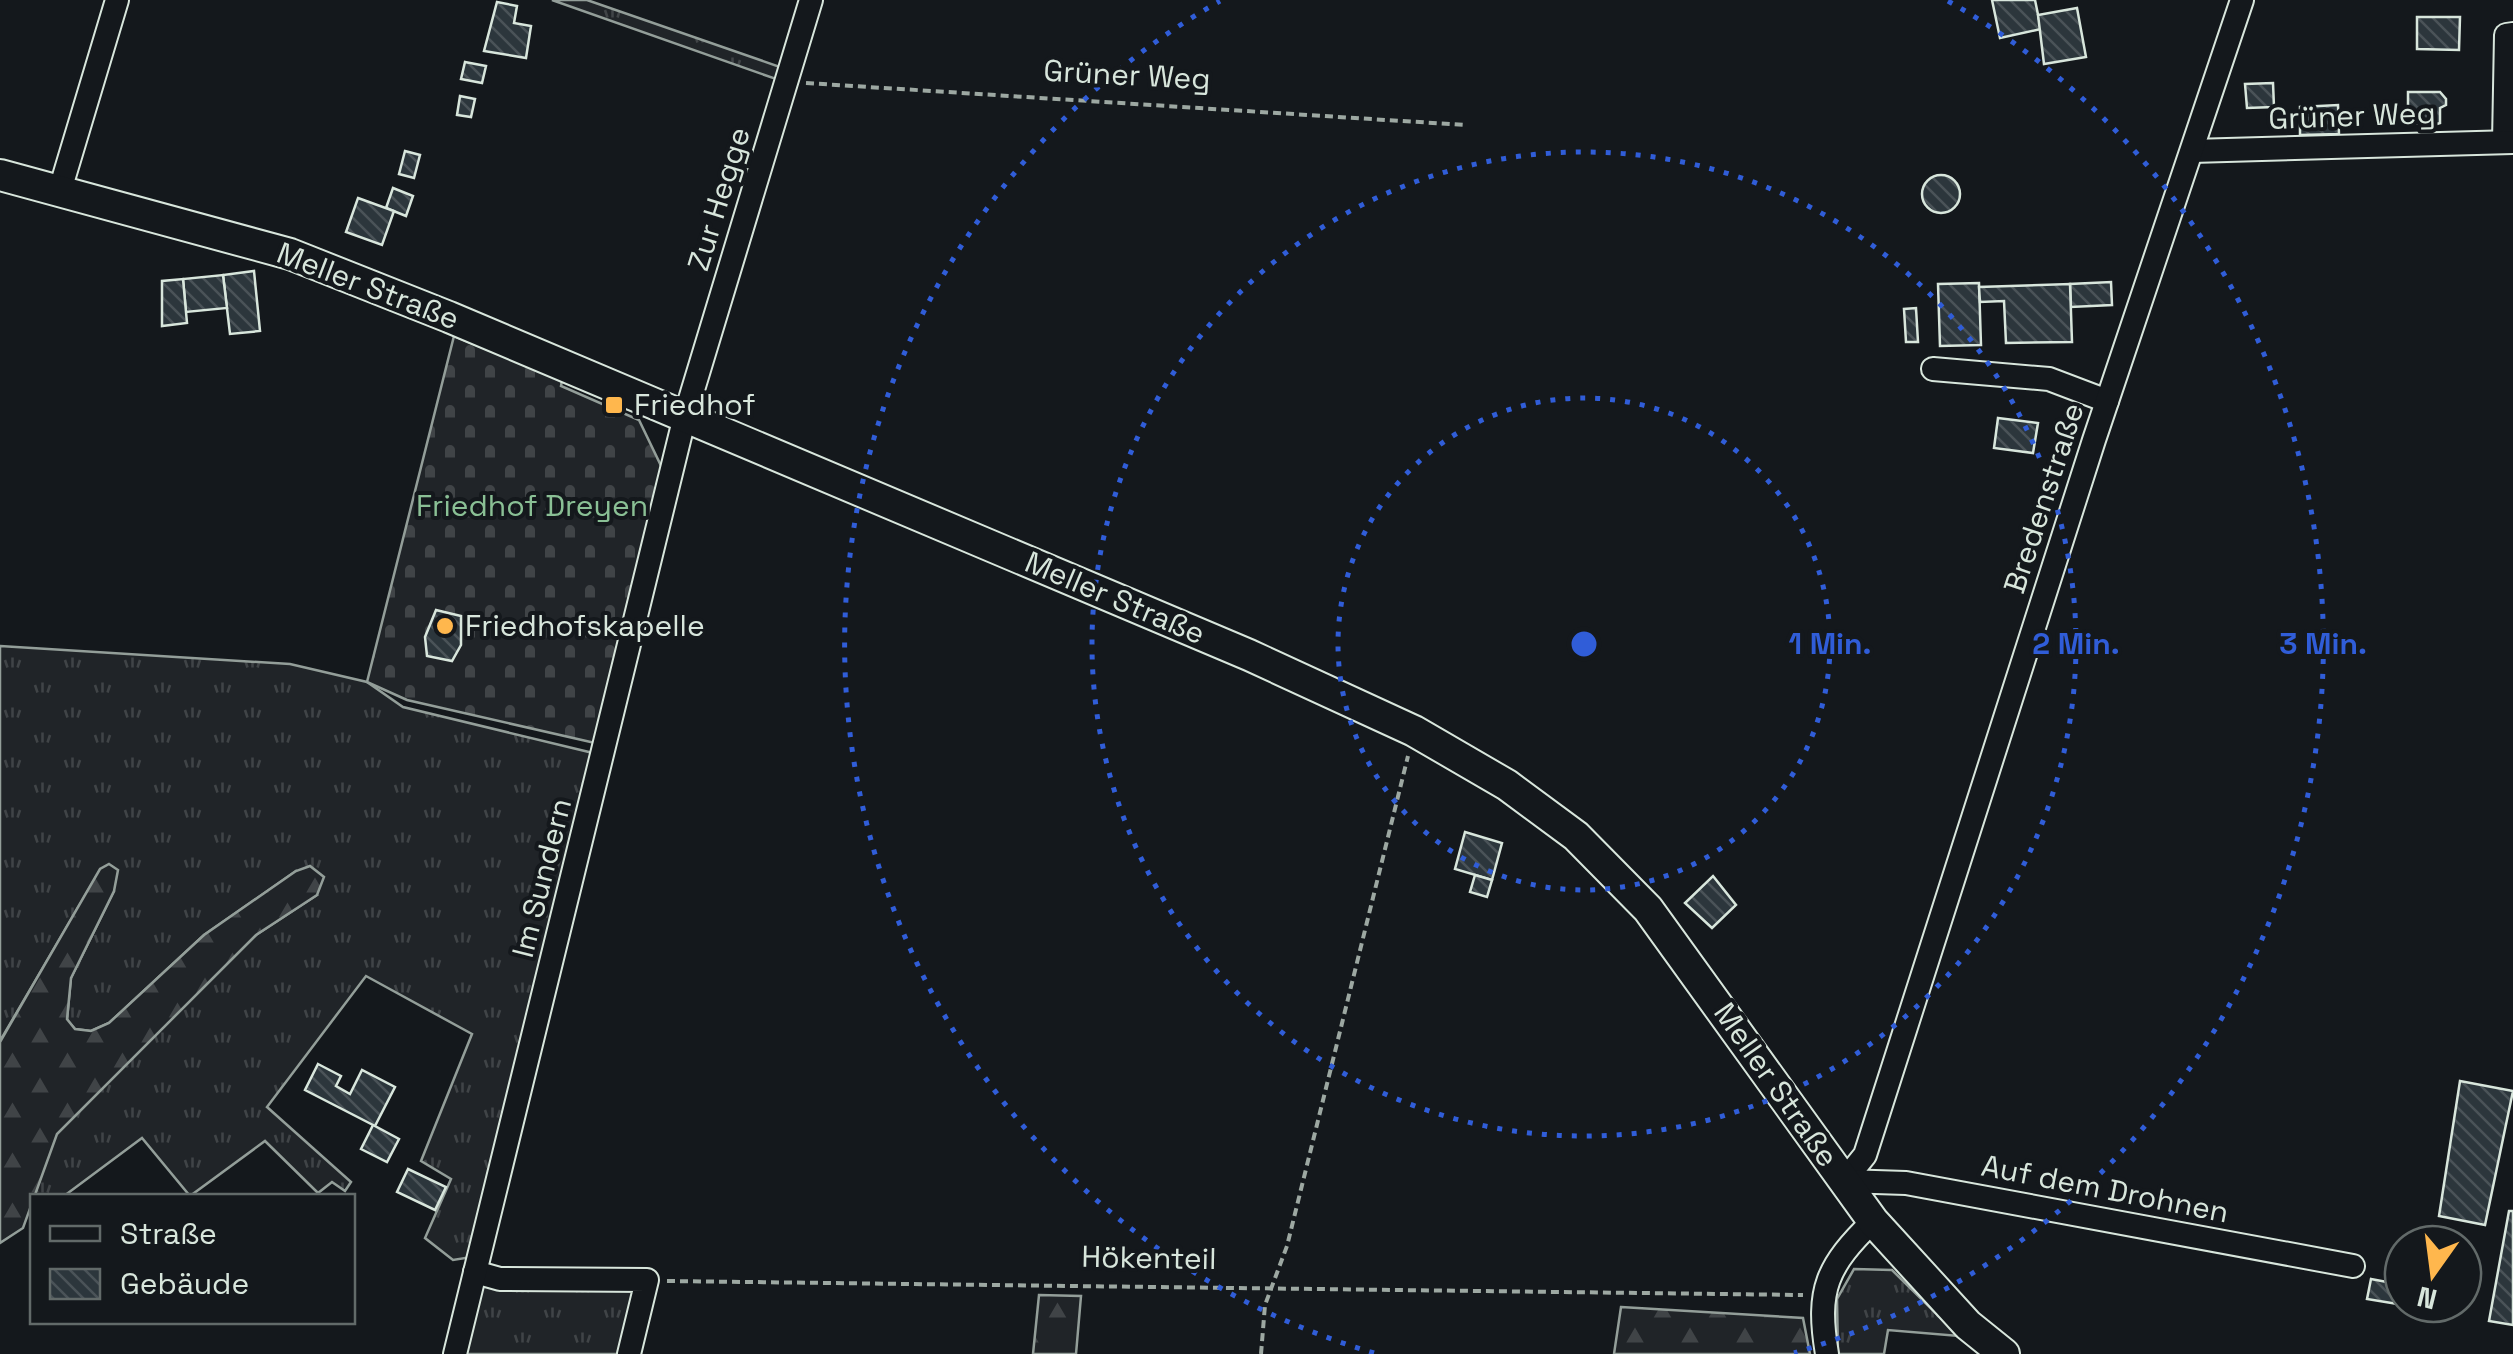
<svg xmlns="http://www.w3.org/2000/svg" width="2513" height="1354" font-family="'Space Grotesk',sans-serif">
<style>
.grass{fill:url(#grass-tufts);stroke:#939e99;stroke-width:2.5}
.forest{fill:url(#forest-firs);stroke:#939e99;stroke-width:2.5}
.cemetery{fill:url(#cemetery-stones);stroke:#939e99;stroke-width:2.5}
.building{fill:url(#building-back-hatch);stroke:#d8e6dc;stroke-width:2.5}
.lines{fill:none;stroke-linecap:round;stroke-linejoin:round}
.minor-casing{stroke:#d8e6dc;stroke-width:26}
.major-casing{stroke:#d8e6dc;stroke-width:34}
.path{stroke:#9da8a2;stroke-width:4;stroke-dasharray:8 5;stroke-linecap:butt}
.minor{stroke:#14181c;stroke-width:22}
.major{stroke:#14181c;stroke-width:30}
.ring{fill:none;stroke:#305dd8;stroke-width:5;stroke-dasharray:5 10}
.poi-dot{fill:#ffb74d;stroke:#14181c;stroke-width:4}
.labels{text-anchor:middle;stroke-width:8;stroke-linejoin:round;paint-order:stroke}
.street-label{font-size:30px;fill:#d8e6dc;stroke:#14181c}
.poi-label{font-size:30px;fill:#d8e6dc;stroke:#14181c;text-anchor:start}
.park-label{font-size:30px;fill:#8ac095;stroke:#14181c}
.centre{fill:#305dd8;stroke:#14181c;stroke-width:5}
.ring-label{font-size:30px;text-anchor:middle;font-weight:bold;fill:#305dd8;stroke:#14181c;stroke-width:8;stroke-linejoin:round;paint-order:stroke}
</style>
<defs>
<pattern id="grass-tufts" width="24" height="20" patternUnits="userSpaceOnUse" patternTransform="scale(2.5)"><rect width="24" height="20" fill="#202428"/><path d="M3 7l-1-3M5 7V3M7 7l1-3M15 17l-1-3M17 17v-4M19 17l1-3" fill="none" stroke="#404447"/></pattern>
<pattern id="forest-firs" width="22" height="20" patternUnits="userSpaceOnUse" patternTransform="scale(2.5)"><rect width="22" height="20" fill="#202428"/><path d="M5 1l3.5 6h-7zM16 11l3.5 6h-7z" fill="#404447"/></pattern>
<pattern id="cemetery-stones" width="16" height="16" patternUnits="userSpaceOnUse" patternTransform="scale(2.5)"><rect width="16" height="16" fill="#202428"/><path d="M2 7V4a2 2 0 0 1 4 0v3zM10 15v-3a2 2 0 0 1 4 0v3z" fill="#404447"/></pattern>
<pattern id="building-back-hatch" width="6" height="6" patternUnits="userSpaceOnUse" patternTransform="scale(2.5)"><rect width="6" height="6" fill="#2c363c"/><path d="M-1 5l2 2M0 0l6 6M5-1l2 2" fill="none" stroke="#4a5358"/></pattern>
</defs>
<rect width="100%" height="100%" fill="#14181c"/>
<!-- grass -->
<g class="grass">
<path d="M552,0H587L780,67L776,79Z"/>
<path d="M0,646L290,664L367,682L403,707L593,753L472,1257L453,1260L425,1238L451,1179L421,1161L472,1034L366,976L267,1107L351,1182L345,1191L332,1182L318,1193L265,1141L190,1196L142,1138L64,1196H34L56,1134L256,935L317,895L296,871L204,935L109,1023L91,1031L75,1029L67,1020L71,978L114,891L100,870L0,1041Z"/>
<path d="M1854,1269L1892,1270L1959,1336L1888,1330L1884,1354H1838L1837,1299Z"/>
<path d="M487,1284L640,1286L624,1354H464L482,1287Z"/>
</g>
<!-- forest -->
<g class="forest">
<path d="M109,864L118,870L114,891L71,978L67,1019L75,1029L91,1031L109,1023L204,935L296,871L310,866L324,877L317,895L256,935L57,1134L23,1228L0,1243V1042L100,869Z"/>
<path d="M1039,1295L1081,1296L1076,1354H1033Z"/>
<path d="M1621,1307L1803,1318L1810,1354H1614Z"/>
</g>
<!-- cemetery -->
<path class="cemetery" d="M454,336L562,380L561,386L639,420L663,470L595,743L407,700L367,682Z"/>
<!-- building -->
<g class="building">
<path d="M1992,0H2035L2041,29L2000,38Z"/>
<path d="M497,2L517,6L514,23L531,26L526,58L484,51Z"/>
<path d="M2077,8L2086,57L2044,64L2038,15Z"/>
<path d="M2417,17H2460L2459,50L2417,49Z"/>
<path d="M465,62L486,66L482,83L461,79Z"/>
<path d="M2273,83L2274,107L2247,108L2245,84Z"/>
<path d="M2408,92H2440L2446,99V105L2440,108V123L2420,129V123H2408Z"/>
<path d="M460,96L475,99L471,117L457,115Z"/>
<path d="M2338,105L2339,134L2300,135V107Z"/>
<path d="M405,151L420,155L414,178L399,174Z"/>
<circle cx="1941" cy="194" r="19"/>
<path d="M393,188L413,196L406,216L386,208Z"/>
<path d="M358,198L394,211L382,245L346,232Z"/>
<path d="M254,271L260,331L230,334L223,275Z"/>
<path d="M223,275L227,308L186,312L183,279Z"/>
<path d="M183,279L187,323L162,326V281Z"/>
<path d="M2111,282L2112,305L2071,307L2070,284Z"/>
<path d="M1979,283L1981,345L1940,346L1938,284Z"/>
<path d="M2070,284L2072,342L2006,343L2004,301L1980,302L1979,287Z"/>
<path d="M1916,308L1918,342H1906L1904,309Z"/>
<path d="M1998,418L2038,423L2033,453L1994,448Z"/>
<path d="M436,610L461,616V645L452,661L427,656L425,637Z"/>
<path d="M1465,832L1502,843L1492,880L1455,869Z"/>
<path d="M1475,875L1492,880L1487,897L1470,892Z"/>
<path d="M1713,876L1736,905L1712,928L1685,903Z"/>
<path d="M318,1064L341,1076L336,1086L350,1094L362,1070L395,1087L375,1126L399,1139L387,1162L361,1149L373,1125L305,1090Z"/>
<path d="M2460,1081L2513,1091L2485,1225L2439,1216Z"/>
<path d="M408,1169L446,1187L435,1210L397,1192Z"/>
<path d="M2509,1211H2513V1325L2489,1321Z"/>
<path d="M2371,1279L2403,1285V1304H2422V1308L2367,1299Z"/>
</g>
<g class="lines">
<!-- minor casing -->
<g class="minor-casing">
<g id="minor">
<path d="M2504,142L2506,35L2513,34"/>
<path d="M2192,151L2513,142"/>
<path d="M60,190L117,0"/>
<path d="M1933,369L2049,379L2107,401"/>
<path d="M1844,1181L1865,1155L2094,440L2242,0"/>
<path d="M1844,1181L1906,1183L2353,1266"/>
<path d="M475,1272L500,1279L647,1280L629,1354"/>
<path d="M455,1354L685,416L811,0"/>
<path d="M1827,1354C1816,1289 1827,1266 1873,1221"/>
</g>
</g>
<!-- major casing -->
<g class="major-casing">
<path id="major" d="M0,175L290,254L449,317L1249,655L1414,731L1507,785L1576,836L1648,909L1873,1221L1968,1325L2004,1354"/>
</g>
<!-- path -->
<g class="path">
<path d="M806,83L1465,125"/>
<path d="M667,1281L1803,1295"/>
<path d="M1261,1354L1265,1305L1287,1246L1408,756"/>
</g>
<!-- minor -->
<use href="#minor" class="minor"/>
<!-- major -->
<use href="#major" class="major"/>
</g>
<!-- distance rings -->
<g class="ring">
<circle cx="1584" cy="644" r="246"/>
<circle cx="1584" cy="644" r="492"/>
<path d="M1374 1353A739 739 0 0 1 1220 1M1948 1A739 739 0 0 1 1794 1353"/>
</g>
<!-- markers -->
<g class="poi-dot">
<rect x="604" y="395" width="20" height="20" rx="5"/>
<circle cx="445" cy="626" r="10"/>
</g>
<g class="labels">
<!-- street labels -->
<g class="street-label">
<text transform="translate(1127 75) rotate(3)" y="10">Grüner Weg</text>
<text transform="translate(2352 116) rotate(-2)" y="10">Grüner Weg</text>
<text transform="translate(719 199) rotate(-73)" y="10">Zur Hegge</text>
<text transform="translate(368 286) rotate(21)" y="10">Meller Straße</text>
<text transform="translate(2044 498) rotate(-72)" y="10">Bredenstraße</text>
<text transform="translate(1115 598) rotate(23)" y="10">Meller Straße</text>
<text transform="translate(542 878) rotate(-76)" y="10">Im Sundern</text>
<text transform="translate(1776 1085) rotate(55)" y="10">Meller Straße</text>
<text transform="translate(2105 1189) rotate(11)" y="10">Auf dem Drohnen</text>
<text transform="translate(1149 1258) rotate(1)" y="10">Hökenteil</text>
</g>
<!-- poi labels -->
<g class="poi-label">
<text x="634" y="415">Friedhof</text>
<text x="465" y="636">Friedhofskapelle</text>
</g>
<!-- park labels -->
<g class="park-label">
<text x="532" y="516">Friedhof Dreyen</text>
</g>
</g>
<circle cx="1584" cy="644" r="15" class="centre"/>
<g class="ring-label">
<text x="1830" y="654">1 Min.</text>
<text x="2076" y="654">2 Min.</text>
<text x="2323" y="654">3 Min.</text>
</g>
<!-- legend -->
<rect x="30" y="1194" width="325" height="130" fill="#14181c" stroke="#626a69" stroke-width="2.5"/>
<rect x="50" y="1226" width="50" height="15" fill="#14181c" stroke="#626a69" stroke-width="2.5"/>
<text x="120" y="1244" font-size="30" fill="#d8e6dc">Straße</text>
<rect x="50" y="1269" width="50" height="30" fill="url(#building-back-hatch)" stroke="#626a69" stroke-width="2.5"/>
<text x="120" y="1294" font-size="30" fill="#d8e6dc">Gebäude</text>
<!-- north arrow -->
<g transform="translate(2433 1274) rotate(194)"><circle r="48" fill="#14181c" stroke="#626a69" stroke-width="2.5"/>
<path d="M0-8L18 38L0 25L-18 38Z" fill="#ffb74d"/>
<text y="-15" font-size="28" font-weight="bold" text-anchor="middle" fill="#d8e6dc">N</text>
</g>
</svg>
